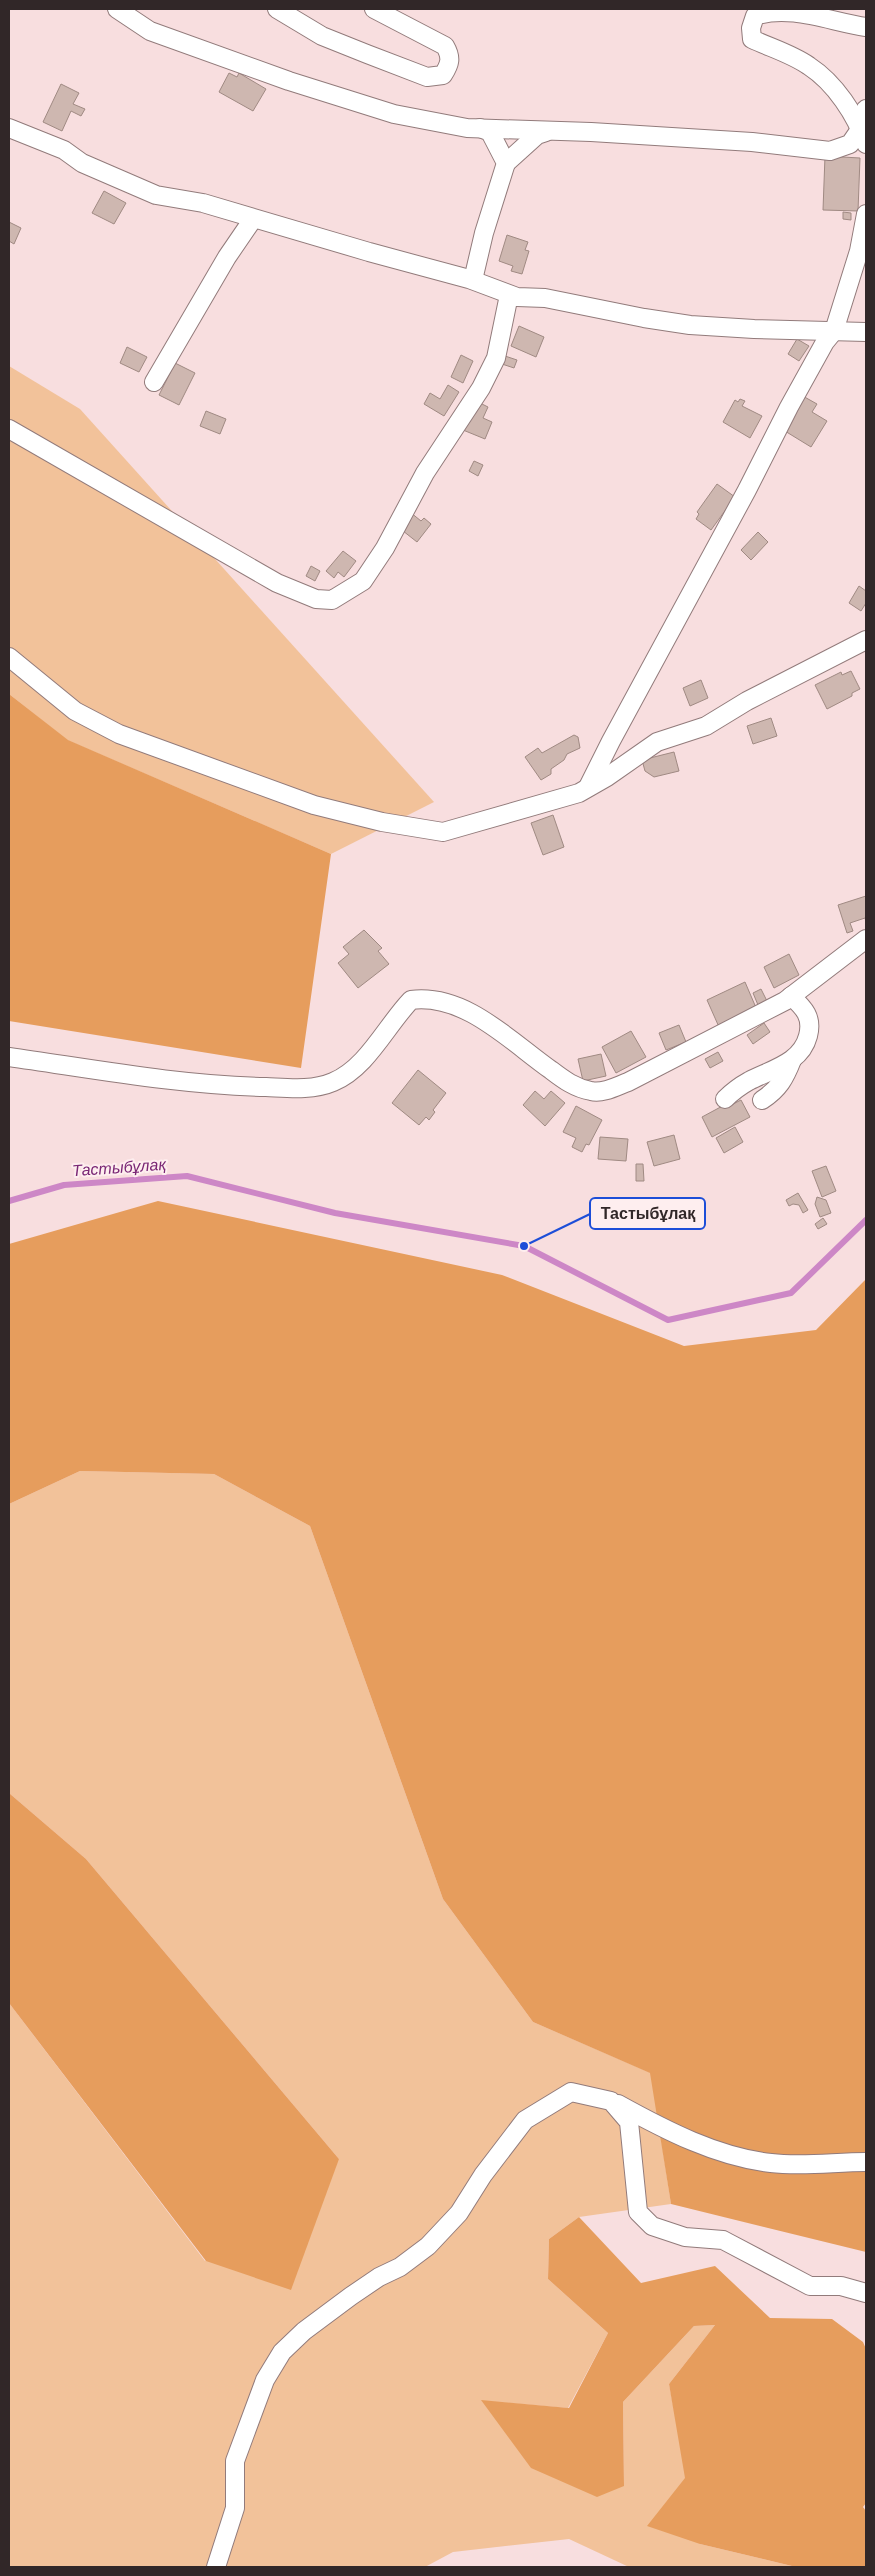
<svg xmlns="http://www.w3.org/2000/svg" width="875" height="2576" font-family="Helvetica,sans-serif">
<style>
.green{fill:#f2c29a}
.forest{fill:#e69d5d}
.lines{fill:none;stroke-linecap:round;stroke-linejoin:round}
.stream{stroke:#cd87c6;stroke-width:6}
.building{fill:#ceb7b0;stroke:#a08a83}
.street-casing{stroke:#927b7b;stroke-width:20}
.street{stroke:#fff;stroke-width:18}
.labels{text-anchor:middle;stroke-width:4;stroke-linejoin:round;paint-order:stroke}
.water-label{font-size:16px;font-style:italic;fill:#7a2775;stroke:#feeeef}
.leader{fill:none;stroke:#1d4ed8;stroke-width:2}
.callout-dot{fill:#1d4ed8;stroke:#feeeef;stroke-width:2}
.callout{fill:#feeeef;stroke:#1d4ed8;stroke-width:2}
.callout-label{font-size:16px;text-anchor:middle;font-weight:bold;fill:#312728}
</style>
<rect width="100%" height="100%" fill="#f8dedf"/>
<!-- green -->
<g class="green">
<path d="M9,366L80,409L434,802L331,854L67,740L9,694Z"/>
<path d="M80,1471L214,1474L310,1526L443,1899L533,2022L651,2073L671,2204L579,2217L549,2239L548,2279L608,2333L568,2408L482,2401L624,2486L623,2402L694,2326L715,2325L669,2384L700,2544L796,2567H629L569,2539L453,2552L425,2567H9V2003L205,2261L339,2159L86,1859L9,1793V1504Z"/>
</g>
<!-- forest -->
<g class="forest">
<path d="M9,694L68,740L331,854L301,1068L9,1021Z"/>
<path d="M158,1201L502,1275L684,1346L816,1330L866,1279V2252L671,2204L650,2073L533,2022L443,1899L310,1526L214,1474L80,1471L9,1504V1244Z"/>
<path d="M9,1793L86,1859L339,2159L291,2290L206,2261L9,2003Z"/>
<path d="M579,2217L641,2283L715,2266L770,2318L832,2319L863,2342L866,2349V2503L863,2507L866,2511V2567H796L700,2544L647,2526L685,2478L669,2384L715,2325L694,2326L623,2402L624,2486L597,2497L531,2468L481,2400L569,2408L608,2333L548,2279L549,2239Z"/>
</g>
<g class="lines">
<!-- stream -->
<path class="stream" d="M9,1201L64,1185L187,1176L335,1213L524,1246L668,1320L791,1293L866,1220"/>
</g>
<!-- building -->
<g class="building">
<path d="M229,73L237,77L239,73L266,89L253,111L219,92Z"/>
<path d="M61,84L79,93L73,104L85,109L81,116L71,111L62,131L43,122Z"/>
<path d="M825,156L860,158L858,211L823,210Z"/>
<path d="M104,191L126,203L114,224L92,213Z"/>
<path d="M843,212L851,213V220L843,219Z"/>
<path d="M9,222L21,228L14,244L9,241Z"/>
<path d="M507,235L528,242L525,250L529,251L522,274L511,271L513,266L499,261Z"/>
<path d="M519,326L544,337L536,357L511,346Z"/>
<path d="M797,339L809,346L799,361L788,354Z"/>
<path d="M127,347L147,357L139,372L120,363Z"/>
<path d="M461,355L473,361L463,383L451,377Z"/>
<path d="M505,356L517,360L514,368L502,364Z"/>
<path d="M175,363L195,373L179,405L159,395Z"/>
<path d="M448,385L459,392L444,416L424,404L430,393L440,399Z"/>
<path d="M801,395L817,404L812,412L827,421L811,447L780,428Z"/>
<path d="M740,399L745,401L742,406L762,416L750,438L723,422L735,400L738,402Z"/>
<path d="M476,401L488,407L483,418L492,422L485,439L463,430Z"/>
<path d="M206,411L226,419L220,434L200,426Z"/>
<path d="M474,461L483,465L478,476L469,471Z"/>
<path d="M717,484L735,497L711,530L696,519L699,514L697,512Z"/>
<path d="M410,512L421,521L424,518L431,524L417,542L398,527Z"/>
<path d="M758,532L768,542L751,560L741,550Z"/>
<path d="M343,551L356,561L344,577L338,572L334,578L326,571Z"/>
<path d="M311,566L320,571L315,581L306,576Z"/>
<path d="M859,586L866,591V603L861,611L849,603Z"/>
<path d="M851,671L860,689L852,693V696L827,709L815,685L841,672L842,675Z"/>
<path d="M701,680L708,698L690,706L683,688Z"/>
<path d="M771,718L777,736L753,744L747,726Z"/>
<path d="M574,735L578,737L580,748L567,754L564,760L551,769V774L541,780L525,757L538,748L542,753Z"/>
<path d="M674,752L679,771L654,777L645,771L642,760Z"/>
<path d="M553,815L564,847L543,855L531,823Z"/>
<path d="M866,896V922L865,918L850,923L853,931L847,933L838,905Z"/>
<path d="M364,930L382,948L378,951L389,964L358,988L338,963L349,954L343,947Z"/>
<path d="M789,954L799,975L774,988L764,967Z"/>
<path d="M745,982L757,1010L719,1027L707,1000Z"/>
<path d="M761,989L767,1001L758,1005L753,993Z"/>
<path d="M764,1023L770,1032L753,1044L747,1035Z"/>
<path d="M679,1025L686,1042L666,1050L659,1033Z"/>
<path d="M631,1031L646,1057L616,1073L602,1047Z"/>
<path d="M718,1052L723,1061L710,1068L705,1059Z"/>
<path d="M601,1054L606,1076L583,1081L578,1059Z"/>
<path d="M418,1070L446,1093L433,1110L435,1112L429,1120L426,1117L419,1125L392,1103Z"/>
<path d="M535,1091L544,1099L551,1091L565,1103L545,1126L523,1105Z"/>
<path d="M741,1100L750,1117L712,1137L702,1117L728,1103L729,1106Z"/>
<path d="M576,1106L602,1120L589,1145L586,1144L582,1152L572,1147L576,1138L563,1132Z"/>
<path d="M735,1127L743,1142L724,1153L716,1138Z"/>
<path d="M674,1135L680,1159L654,1166L647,1142Z"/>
<path d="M600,1137L628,1139L626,1161L598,1159Z"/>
<path d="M636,1164H643L644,1181H636Z"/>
<path d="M826,1166L836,1191L822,1197L812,1171Z"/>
<path d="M798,1193L808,1210L803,1213L799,1205L793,1204L789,1206L786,1200Z"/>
<path d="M817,1197L826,1200L831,1213L820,1217L815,1204Z"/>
<path d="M823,1218L827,1224L818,1229L815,1224Z"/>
</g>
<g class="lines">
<!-- street casing -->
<g class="street-casing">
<g id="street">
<path d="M117,9L150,31L289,81L394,114L467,128L591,132L752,142L830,151L850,144L861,128L866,109"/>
<path d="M277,9L322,36L367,54L427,77L443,75C450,64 452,58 445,46L374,9"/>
<path d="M866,27C831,22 790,4 755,16L751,28L752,39C771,48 792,54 809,66C835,83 856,115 866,144"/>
<path d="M9,128L64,150L82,163L156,195L203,203L369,252L469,279L517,297L545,298L644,318L690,325L754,329L866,332"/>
<path d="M506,163L537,135L546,132"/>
<path d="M473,280L484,233L506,163L490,132L480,128"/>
<path d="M154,382L227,257L253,219"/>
<path d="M9,429L277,583L316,599L332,600L363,581L385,548L425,473L481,388L496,358L509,295"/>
<path d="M9,657L75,711L119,734L314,805L382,822L443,832L579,793L607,777L657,742L706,726L747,701L866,640"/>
<path d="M588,787L611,741L747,490L789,407L825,342L834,331L859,251L866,214"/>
<path d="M9,1057C94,1069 179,1085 266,1087C288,1088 312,1091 333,1082C367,1068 386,1026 411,1000C465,993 511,1042 551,1070C564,1080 575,1088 591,1091C603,1094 617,1086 628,1082L785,1001L866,939"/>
<path d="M725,1099C732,1092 740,1086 749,1081C772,1069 801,1063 808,1036C813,1017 804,1008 791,996"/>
<path d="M762,1100C779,1089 785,1078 792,1060"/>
<path d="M618,2104C665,2130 717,2157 771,2163C802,2167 835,2162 866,2162"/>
<path d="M216,2567L235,2508V2461L265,2380L282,2352L304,2331L351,2296L379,2277L400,2267L428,2246L459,2213L483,2175L525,2120L571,2092L611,2101L629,2122L638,2212L652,2226L685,2237L723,2240L810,2286H841L866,2293"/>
</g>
</g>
<!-- street -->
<use href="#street" class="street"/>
</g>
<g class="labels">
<!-- water labels -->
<g class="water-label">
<text transform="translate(119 1167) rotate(-4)" y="6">Тастыбұлақ</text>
</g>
</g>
<!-- callouts -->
<path class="leader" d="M524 1246L590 1214"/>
<circle class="callout-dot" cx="524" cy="1246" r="5"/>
<rect class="callout" x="590" y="1198" width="115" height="31" rx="5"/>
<g class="callout-label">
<text x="648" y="1219">Тастыбұлақ</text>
</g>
<!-- border -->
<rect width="875" height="2576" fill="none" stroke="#312728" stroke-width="20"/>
</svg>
